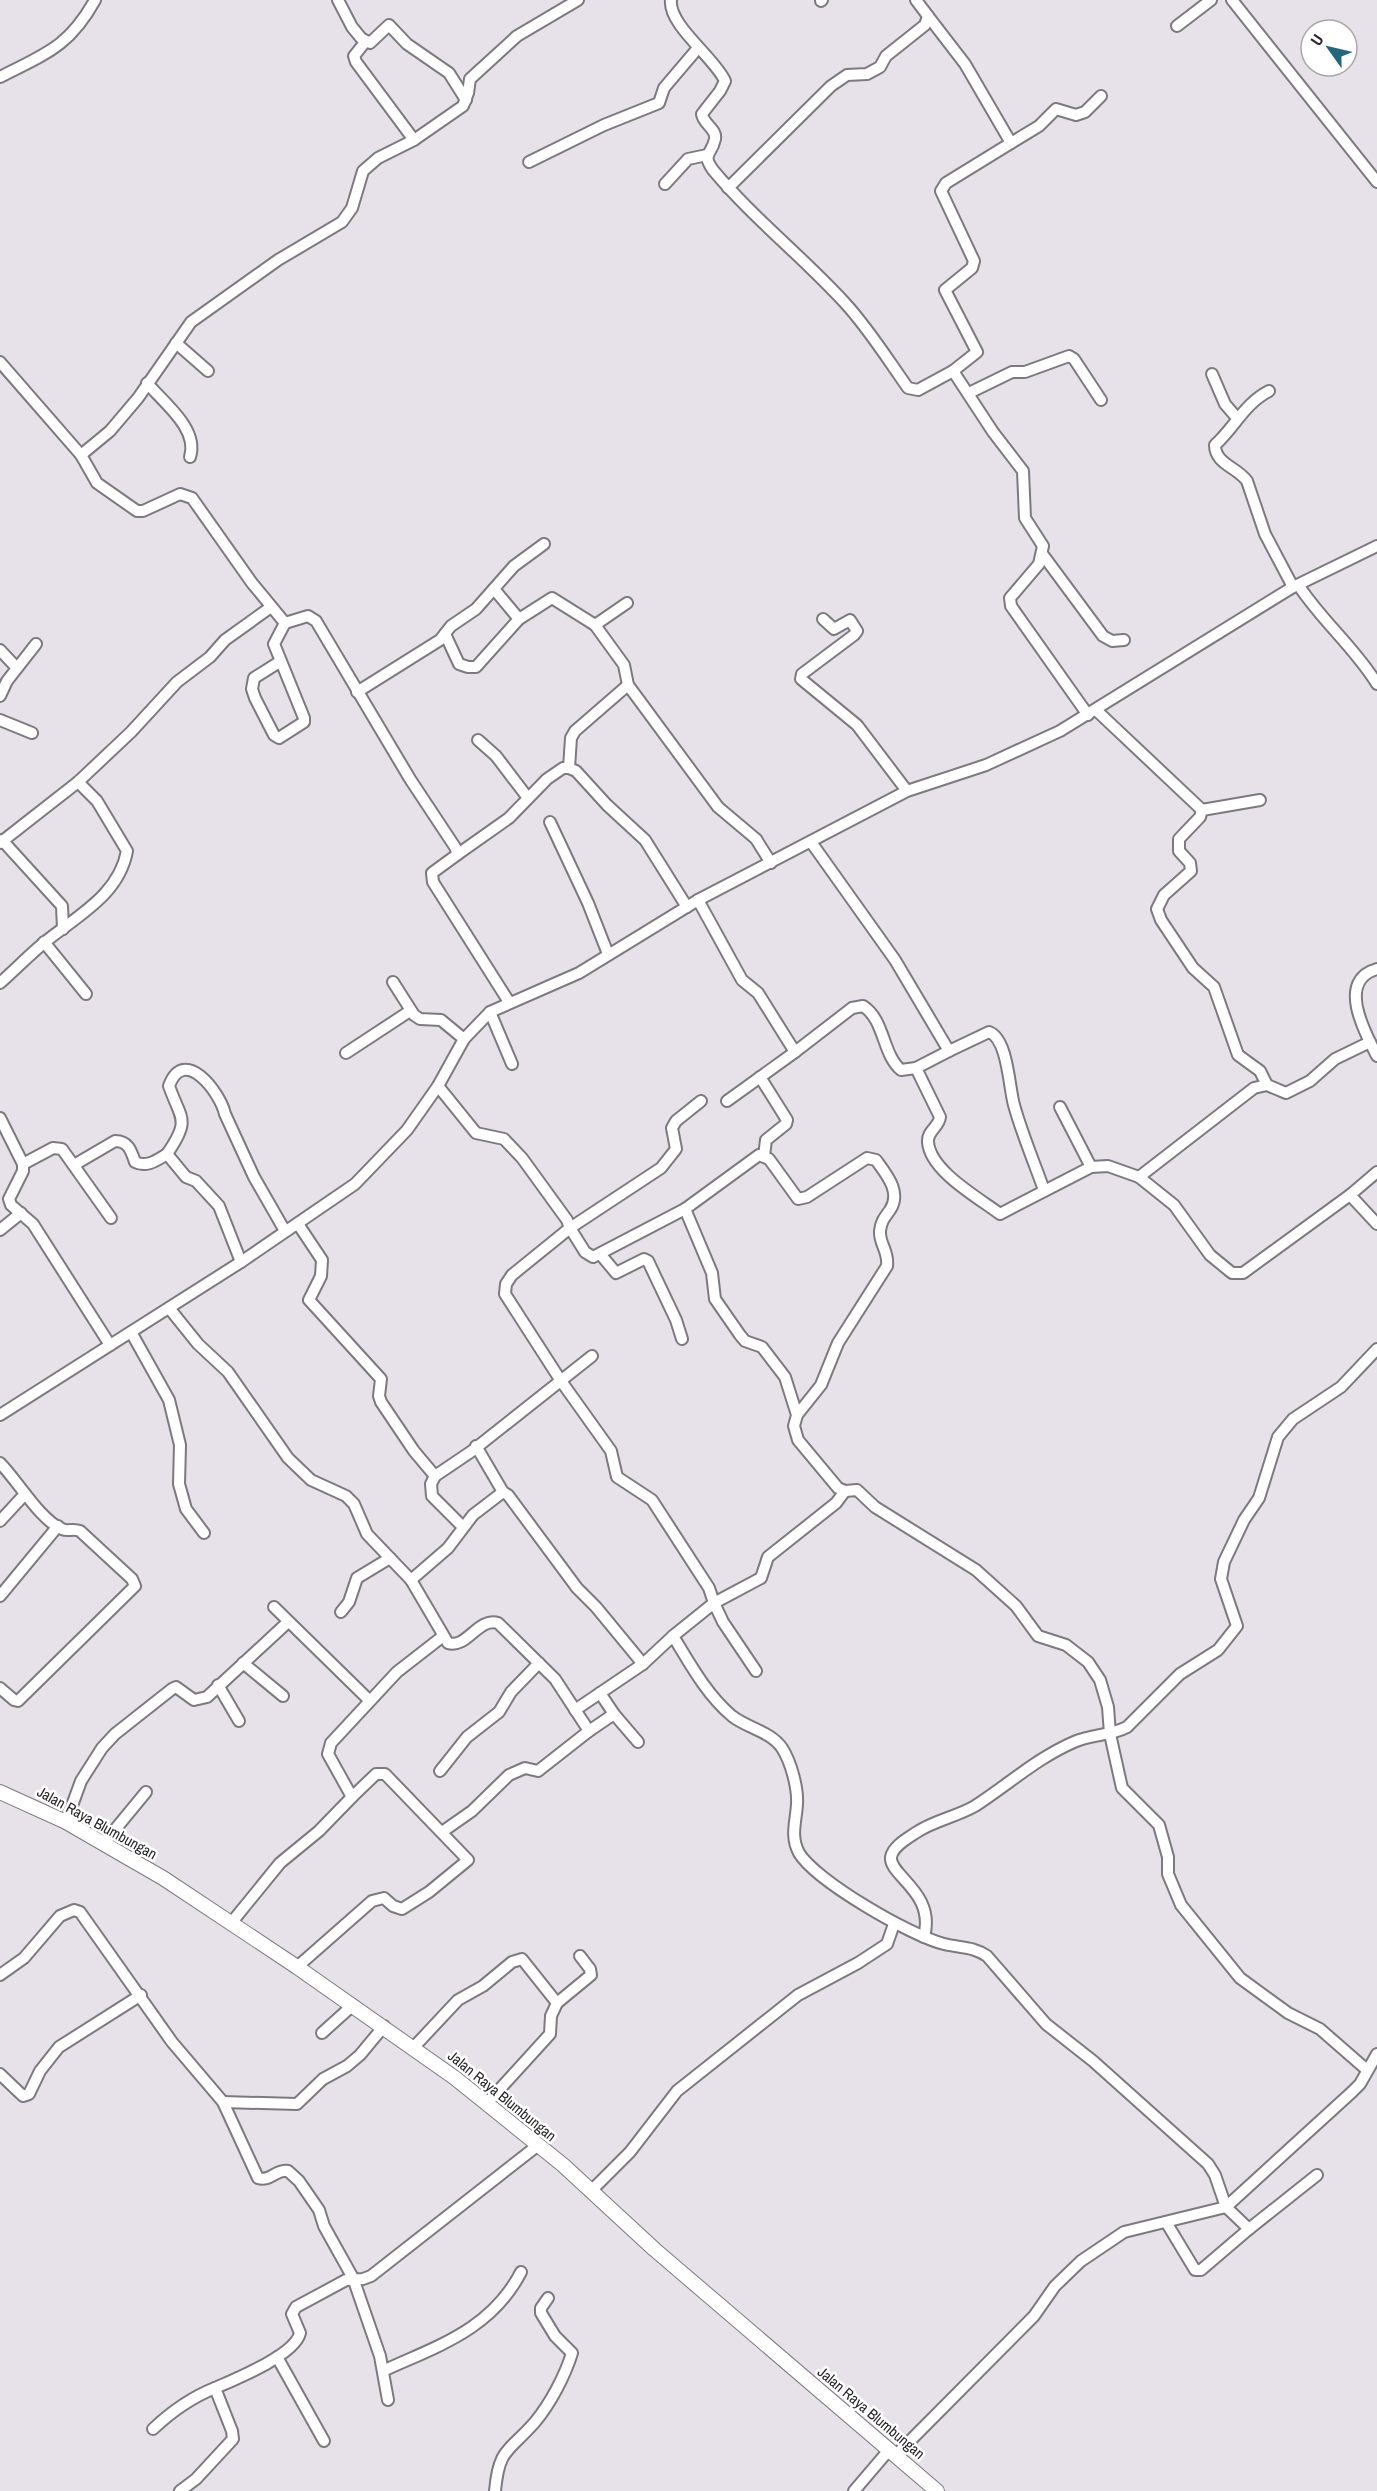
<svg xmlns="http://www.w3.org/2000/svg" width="1377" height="2491" font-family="'Archivo Narrow',sans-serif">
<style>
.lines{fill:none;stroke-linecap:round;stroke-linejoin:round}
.minor-casing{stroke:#7e7980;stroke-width:14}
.major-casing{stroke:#7e7980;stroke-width:16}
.minor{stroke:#fff;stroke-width:10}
.major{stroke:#fff;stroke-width:14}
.labels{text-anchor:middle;stroke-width:5;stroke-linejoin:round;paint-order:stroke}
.street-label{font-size:15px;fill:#272528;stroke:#fff}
</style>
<rect width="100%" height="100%" fill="#e7e2ea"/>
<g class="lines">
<!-- minor casing -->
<g class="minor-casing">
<g id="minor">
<path d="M338,0L352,27L361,38L370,43L389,25L407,44L449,73L466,100"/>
<path d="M671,0C668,25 715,58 725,81L720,91L702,114C703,124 717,129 715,139C712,155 701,153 713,170C753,218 803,257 845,303C869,329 888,360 908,388L918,390L953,371L993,432L1023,471L1025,518L1043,546L1039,564L1010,598L1011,606L1088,715"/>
<path d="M1232,0L1377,182"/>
<path d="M821,1L822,0"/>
<path d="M928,16L965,64L1011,143L1039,126L1056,109L1076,115L1085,112L1101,96"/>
<path d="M1177,26L1211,0"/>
<path d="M366,41L354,56L356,62L414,140"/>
<path d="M0,77C45,54 69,47 95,0"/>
<path d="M529,162L604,125L659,103L664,88L698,48"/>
<path d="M665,184L688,159L707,155"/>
<path d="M728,188L831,86L847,75L867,74L880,67L886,56L925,25L928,16L916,0"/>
<path d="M176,343L208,371"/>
<path d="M0,362L81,455L110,431L138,398L191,322L278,260L342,222L352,208L363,171L378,158L414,140L463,106L468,93L470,79L517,36L578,0"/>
<path d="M953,371L977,352L945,290L972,268L974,261L941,191L946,183L1011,143"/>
<path d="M1212,374L1225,404L1237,418"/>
<path d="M147,383C164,403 199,429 190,457"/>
<path d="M1269,391C1244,404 1235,427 1215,445C1215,464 1237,467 1247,481L1265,534L1293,587"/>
<path d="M969,393L1012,372H1025L1069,356L1074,359L1101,400"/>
<path d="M81,455L97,483L137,511H143L180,494L192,498L252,583L285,623L308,616L316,621L410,779L455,847L458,854L432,873L433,882L509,1002"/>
<path d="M1043,555L1103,636L1112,641L1124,640"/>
<path d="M1299,586C1322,621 1355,648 1377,684"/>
<path d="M494,589L519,619L552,598L595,625L627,603"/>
<path d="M823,619L834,629L850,620L857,631L854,635L802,674L801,679L857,725L907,791"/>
<path d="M595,625L624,665L628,685"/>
<path d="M445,634L459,664L468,667H476L519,619"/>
<path d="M0,650L16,667"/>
<path d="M281,661L254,678L252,689L255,698L274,735L279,738L304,722V718L274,644L285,623"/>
<path d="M357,692L440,640L451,626L476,609L514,566L544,544"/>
<path d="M0,696L7,681L36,644"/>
<path d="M1096,710L1202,810L1200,817L1179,839V851L1190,863L1191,871L1164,895L1157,909L1161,920L1193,968L1214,987L1238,1055L1260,1071L1267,1085"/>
<path d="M0,720L32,733"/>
<path d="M478,740L496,756L528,798"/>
<path d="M569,768L571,738L575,731L628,685L718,807L756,839L771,863"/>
<path d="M1202,810L1260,800"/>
<path d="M550,822L588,903L608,954"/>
<path d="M2,840L62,906L63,929"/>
<path d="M811,842L895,960L949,1051L989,1032C1008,1039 1009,1088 1014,1105C1022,1134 1034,1162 1044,1190"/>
<path d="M0,843L78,782L131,732L177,682L210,657L225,640L271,607"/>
<path d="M458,854L509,818L547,779L563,768H569L576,771L607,805L645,840L687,907"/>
<path d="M698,900L742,980L758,993L795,1052L852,1008L863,1006C885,1020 882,1054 901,1070L916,1068L949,1051"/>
<path d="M44,942L86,994"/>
<path d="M1377,969C1336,980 1365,1033 1377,1056"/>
<path d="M393,982L414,1015L420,1019L441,1020L464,1039"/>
<path d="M0,983C15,970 29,955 45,942C77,916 119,895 127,851L97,801L78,782"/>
<path d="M490,1012L512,1064"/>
<path d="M346,1053L410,1011"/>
<path d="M916,1068L940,1117C939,1127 927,1131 928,1142C930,1171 979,1198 1000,1214L1091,1167L1108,1166L1139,1177L1254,1088L1267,1085L1286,1093L1310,1081L1335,1059L1370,1042"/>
<path d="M760,1077L787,1120L786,1124L766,1140L764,1156"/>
<path d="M438,1086L476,1133L504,1139L522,1158L567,1220L570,1228L512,1275L506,1284L505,1294L561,1381L611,1451L617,1477L652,1500L709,1588L714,1603L673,1636C690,1664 707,1695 732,1716C747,1728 770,1731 782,1748C791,1762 798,1788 797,1804C796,1822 790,1836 799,1853C816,1881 911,1936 944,1944C960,1948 972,1946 987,1956L1046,2024L1093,2061L1208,2164L1215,2175L1226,2207L1249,2229L1317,2175"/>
<path d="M701,1101L676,1121L672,1128L676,1149L661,1168L570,1228L585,1252L593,1257L685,1209L759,1155L769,1159L798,1199L807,1197L867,1158L876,1160C886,1174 902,1192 890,1210C885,1217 881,1221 880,1231C879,1244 889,1251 887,1266L838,1343L821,1385L797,1415"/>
<path d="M727,1101L795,1052"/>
<path d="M1060,1107L1091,1167"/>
<path d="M0,1118L23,1164V1171L9,1199L11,1205L33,1224L110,1345"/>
<path d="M167,1154C191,1119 181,1120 169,1086C184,1045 220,1092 225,1114L254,1177L285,1231"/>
<path d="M23,1164L53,1148L62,1149L111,1218"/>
<path d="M74,1165L115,1141C128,1141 131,1150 135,1162C147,1168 157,1160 167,1154L186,1177L196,1181L219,1206L241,1262"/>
<path d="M1377,1172L1350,1195L1377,1224"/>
<path d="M1139,1177L1174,1205L1210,1255L1232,1273H1243L1350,1195"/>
<path d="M685,1209L712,1273L715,1299L740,1335L745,1341L762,1347L785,1377L797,1415L794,1426L798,1440L838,1488L845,1491L857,1490L875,1507L976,1570L1016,1606L1038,1636L1066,1645L1088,1662L1100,1680L1108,1707L1110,1734L1122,1788L1159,1825L1168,1857V1874L1181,1905L1240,1978L1288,2013L1320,2029L1367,2070"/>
<path d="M298,1224L322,1260L321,1276L309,1300L381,1379L379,1396L381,1402L414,1451L435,1476L431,1484L432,1496L463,1527"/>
<path d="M0,1230L21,1213"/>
<path d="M601,1255L616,1273L644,1259L648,1261L676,1320L682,1339"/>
<path d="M169,1308L198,1344L228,1372L288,1458L311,1480L346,1496L354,1504L367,1534L411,1580L448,1643C467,1649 478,1617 498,1623L555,1679L589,1731L538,1771L525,1768L509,1775L472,1811L442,1832"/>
<path d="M131,1332L169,1400L180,1445L179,1484L186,1509L204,1533"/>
<path d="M0,1415L241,1262L355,1184L407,1130L438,1086L464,1039L490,1012L579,973L698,900L907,791L986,765L1060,731L1293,587L1377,546"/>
<path d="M476,1446L503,1492L508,1495L577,1588L596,1607L643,1664"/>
<path d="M0,1463C17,1480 40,1520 62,1529C68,1532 73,1528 80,1531L132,1579L135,1586L18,1701L14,1700L0,1688"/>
<path d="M435,1476L472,1451L592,1356"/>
<path d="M0,1521L25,1494"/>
<path d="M411,1580L448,1548L473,1515L503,1492"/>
<path d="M0,1596L58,1526"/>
<path d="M274,1607L369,1700"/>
<path d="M341,1612L349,1602L357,1578L390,1558"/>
<path d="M243,1663L283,1696"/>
<path d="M756,1671L723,1622L714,1603L761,1578L768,1557L836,1503L845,1491"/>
<path d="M218,1685L239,1721"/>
<path d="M575,1710L643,1664L673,1636"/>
<path d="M614,1714L638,1742"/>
<path d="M589,1731L614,1714L600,1693"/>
<path d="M440,1771L467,1737L499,1712L511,1692L539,1663"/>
<path d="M66,1822L81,1781L102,1748L115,1734L172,1689L176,1687L194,1700L207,1697L288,1622"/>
<path d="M104,1843L146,1792"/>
<path d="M232,1922L280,1863L319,1831L352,1797L328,1754L331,1743L397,1672L442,1637"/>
<path d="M924,1937C936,1892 889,1876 891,1857C893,1846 908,1838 917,1832C935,1820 956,1817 975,1806C1009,1784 1037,1758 1074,1742C1092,1734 1110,1736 1127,1727L1180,1674L1218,1650L1237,1626L1221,1579L1224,1562L1244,1520L1259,1498L1278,1437L1293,1419L1341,1387L1377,1349"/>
<path d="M297,1967L372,1901L384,1898L393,1906L402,1909L429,1892L468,1860L385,1774H376L352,1797"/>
<path d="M0,1975L24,1958L60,1916L74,1910L80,1912L172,2042L223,2102L258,2178C270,2182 276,2169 288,2171L299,2181L319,2210L324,2226L353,2278L380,2356L388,2400"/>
<path d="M557,2003L591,1975L590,1969L580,1956"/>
<path d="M322,2033L353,2005"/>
<path d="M414,2047L458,2000L483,1986L512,1962L522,1959L557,2003L551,2016L550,2034L488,2102"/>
<path d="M0,2074L23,2096L29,2094L40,2071L59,2047L141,1995"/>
<path d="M223,2102L297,2104L323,2079L347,2066L360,2055L384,2026"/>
<path d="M591,2191L630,2152L677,2091L798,1995L858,1963L887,1944L894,1924"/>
<path d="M1166,2222L1195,2270H1201L1249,2229"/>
<path d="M277,2357L324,2441"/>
<path d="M383,2371C437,2346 491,2330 521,2272"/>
<path d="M153,2429C172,2411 190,2398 215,2388"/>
<path d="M896,2455L1034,2316L1055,2286L1081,2261L1124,2232L1226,2207L1352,2092L1360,2084L1377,2054"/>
<path d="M180,2491L196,2479L233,2439L232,2431L215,2388C236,2379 295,2355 300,2333L292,2314L296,2307L346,2280L363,2279L371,2276L537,2146"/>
<path d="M495,2491C499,2447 509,2452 535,2422C550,2404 565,2376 572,2353L555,2336L541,2313V2308L548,2298"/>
<path d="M854,2491L889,2450"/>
</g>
</g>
<!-- major casing -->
<g class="major-casing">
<path id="major" d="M0,1792L66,1822L163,1878L297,1967L455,2078L563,2165L654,2249L937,2491"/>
</g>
<!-- minor -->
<use href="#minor" class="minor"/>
<!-- major -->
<use href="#major" class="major"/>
</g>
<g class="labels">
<!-- street labels -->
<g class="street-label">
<text transform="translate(97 1823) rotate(29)" y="5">Jalan Raya Blumbungan</text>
<text transform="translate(502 2096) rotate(39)" y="5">Jalan Raya Blumbungan</text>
<text transform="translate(871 2413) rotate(40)" y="5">Jalan Raya Blumbungan</text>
</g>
</g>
<!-- north arrow -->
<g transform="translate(1329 48) rotate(304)"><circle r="28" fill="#ffffff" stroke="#a9a8a9" stroke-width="1.5"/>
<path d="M0-4.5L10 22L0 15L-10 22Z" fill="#26667b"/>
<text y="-9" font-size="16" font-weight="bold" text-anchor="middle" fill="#272528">U</text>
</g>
</svg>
